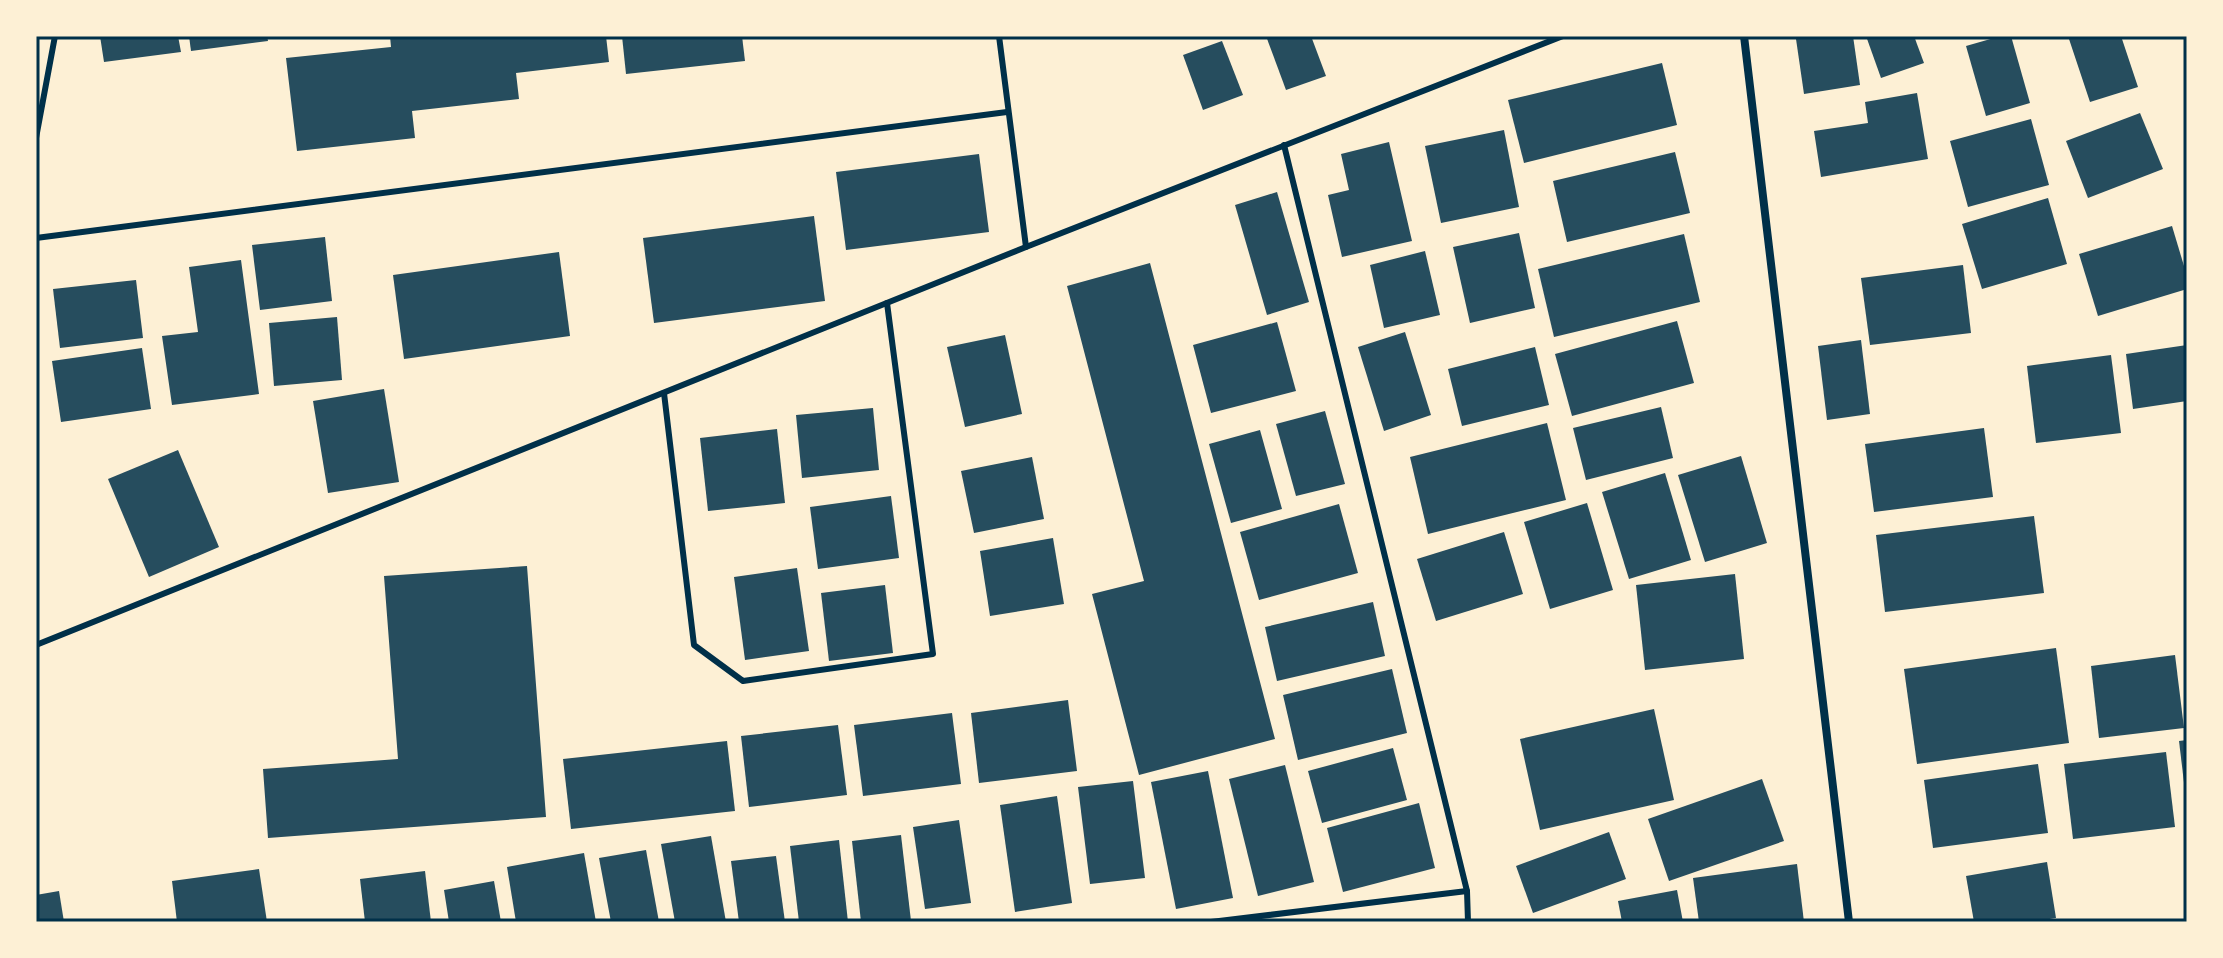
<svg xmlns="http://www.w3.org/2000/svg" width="2223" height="958" font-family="'Asap Condensed',sans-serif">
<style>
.building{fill:#264d5e}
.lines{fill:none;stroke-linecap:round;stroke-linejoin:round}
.service{stroke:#003049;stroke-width:6}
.minor{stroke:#003049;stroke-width:8}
.neatline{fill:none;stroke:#003049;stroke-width:3}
</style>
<rect width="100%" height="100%" fill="#fdf0d5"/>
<!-- building -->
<g class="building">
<path d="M100,36H178L181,52L104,62Z"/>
<path d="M189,36H267L268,41L191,51Z"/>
<path d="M390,36H606L609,62L516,73L519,99L412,111L415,138L297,151L286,58L391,47Z"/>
<path d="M622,36H742L745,61L626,74Z"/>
<path d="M1266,36H1311L1326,76L1286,90Z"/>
<path d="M1811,36H1853L1860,85L1804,94L1796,39Z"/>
<path d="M1866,36H1914L1924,63L1881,78Z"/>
<path d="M2001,36H2011L2030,103L1986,116L1966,46Z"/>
<path d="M2068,36H2121L2138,87L2090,102Z"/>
<path d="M1222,41L1243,95L1203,110L1183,55Z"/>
<path d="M1662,63L1677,125L1524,163L1508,100Z"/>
<path d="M1917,93L1928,159L1821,177L1814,131L1868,123L1865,102Z"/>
<path d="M2140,113L2163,169L2088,198L2066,141Z"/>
<path d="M2031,119L2049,185L1968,207L1950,141Z"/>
<path d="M1504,130L1519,207L1441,223L1425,146Z"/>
<path d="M1389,142L1412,241L1342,257L1328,195L1349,190L1341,154Z"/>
<path d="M1675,152L1690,213L1567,242L1553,181Z"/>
<path d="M979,154L989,232L846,250L836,172Z"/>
<path d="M1277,192L1309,302L1267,315L1235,205Z"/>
<path d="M2048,198L2067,264L1982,289L1962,224Z"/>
<path d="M814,216L825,301L654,323L643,238Z"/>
<path d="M2172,226L2187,276V289L2098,316L2079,254Z"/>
<path d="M1519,233L1535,308L1470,323L1453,247Z"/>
<path d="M1684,234L1700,302L1554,337L1538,269Z"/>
<path d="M325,237L332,301L260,310L252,245Z"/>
<path d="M1425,251L1440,315L1384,328L1370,265Z"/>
<path d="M559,252L570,336L404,359L393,275Z"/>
<path d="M241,260L259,394L172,405L162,336L198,332L189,267Z"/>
<path d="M1150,263L1275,739L1139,775L1092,594L1144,581L1067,286Z"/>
<path d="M1963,265L1971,333L1870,345L1861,278Z"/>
<path d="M136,280L143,338L60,348L53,289Z"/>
<path d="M337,317L342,380L274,386L269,323Z"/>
<path d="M1677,321L1694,383L1572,416L1555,354Z"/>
<path d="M1277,322L1296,391L1211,413L1193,345Z"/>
<path d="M1405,332L1431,415L1384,431L1358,347Z"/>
<path d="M1005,335L1022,414L965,427L947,347Z"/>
<path d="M1861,340L1870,414L1827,420L1818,346Z"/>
<path d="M2187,345V401L2133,409L2126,354Z"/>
<path d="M1535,347L1549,405L1462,426L1448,369Z"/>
<path d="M142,348L151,409L61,422L52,361Z"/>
<path d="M2111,355L2121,433L2036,443L2027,366Z"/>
<path d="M384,389L399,482L328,493L313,401Z"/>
<path d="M1661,407L1673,458L1586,480L1573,428Z"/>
<path d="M873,408L879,470L802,478L796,415Z"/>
<path d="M1325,411L1345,484L1296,496L1276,424Z"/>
<path d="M1547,423L1566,500L1428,534L1410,457Z"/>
<path d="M1984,428L1993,497L1874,512L1865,444Z"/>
<path d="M777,429L785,503L708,511L700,438Z"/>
<path d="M1260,430L1282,509L1231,523L1209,444Z"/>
<path d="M178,450L219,547L149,577L108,479Z"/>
<path d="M1741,456L1767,543L1705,562L1678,475Z"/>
<path d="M1032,457L1044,519L974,533L961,471Z"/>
<path d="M1665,473L1691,560L1629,579L1602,492Z"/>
<path d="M891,496L899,558L818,569L810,507Z"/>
<path d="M1587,503L1613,590L1550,609L1524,522Z"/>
<path d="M1339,504L1358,573L1259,600L1240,532Z"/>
<path d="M2034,516L2044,593L1885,612L1876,535Z"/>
<path d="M1504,532L1523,594L1436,621L1417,559Z"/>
<path d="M1053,538L1064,604L990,616L980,551Z"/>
<path d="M527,566L546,817L268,838L263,769L398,759L384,576Z"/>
<path d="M797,568L809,651L745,660L734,577Z"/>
<path d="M1735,574L1744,659L1645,670L1636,585Z"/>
<path d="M885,585L893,653L829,661L821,593Z"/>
<path d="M1373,602L1385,656L1277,681L1265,627Z"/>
<path d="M2056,648L2069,743L1917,764L1904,669Z"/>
<path d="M2175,655L2184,728L2099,738L2091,666Z"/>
<path d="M1392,669L1407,733L1298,760L1283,695Z"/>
<path d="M1068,700L1077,771L979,783L971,713Z"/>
<path d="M1654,709L1674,800L1540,830L1520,739Z"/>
<path d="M952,713L961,784L863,796L854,725Z"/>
<path d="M838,725L847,795L749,807L741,736Z"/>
<path d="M2187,740V791H2185L2179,741Z"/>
<path d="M727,741L735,811L571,829L563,759Z"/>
<path d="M1393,748L1407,800L1322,823L1308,771Z"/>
<path d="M2166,752L2175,827L2073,839L2064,764Z"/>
<path d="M2038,764L2048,833L1933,848L1924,780Z"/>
<path d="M1285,765L1314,882L1258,896L1229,779Z"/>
<path d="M1208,771L1233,898L1176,909L1151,782Z"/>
<path d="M1762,779L1784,841L1669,881L1648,819Z"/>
<path d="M1133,781L1145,878L1090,884L1078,787Z"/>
<path d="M1057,796L1072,903L1015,912L1000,805Z"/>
<path d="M1419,803L1435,868L1343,892L1327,828Z"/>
<path d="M959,820L971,903L925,909L913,827Z"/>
<path d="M1609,832L1626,879L1533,913L1516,866Z"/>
<path d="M901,835L911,921L861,922L852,841Z"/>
<path d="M711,836L726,922H675L661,844Z"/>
<path d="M839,840L848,922H799L790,846Z"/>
<path d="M646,850L659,922H611L599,858Z"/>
<path d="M584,853L596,922H516L507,867Z"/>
<path d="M776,856L785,922H739L731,861Z"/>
<path d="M2047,862L2056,918L2030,922H1974L1966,876Z"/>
<path d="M1797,864L1804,922H1699L1693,878Z"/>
<path d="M259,869L267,922H177L172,881Z"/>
<path d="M425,871L431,922H365L360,879Z"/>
<path d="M494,881L501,922H449L444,890Z"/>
<path d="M1677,890L1683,922H1622L1618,901Z"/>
<path d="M59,891L64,922H36V895Z"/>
</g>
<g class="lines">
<!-- service -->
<g class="service">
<path d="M999,36L1026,247"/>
<path d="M36,138L55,36"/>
<path d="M1284,145L1467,891L1468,922"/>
<path d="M36,238L1007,112"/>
<path d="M664,393L694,645L743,681L933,654L887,303"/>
<path d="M36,645L1026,247L1563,36"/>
<path d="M1211,922L1467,891"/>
</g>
<!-- minor -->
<path class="minor" d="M1744,36L1849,922"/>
</g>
<!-- border -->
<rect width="2223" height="958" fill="none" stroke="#fdf0d5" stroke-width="76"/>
<rect x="38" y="38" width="2147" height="882" class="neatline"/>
</svg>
